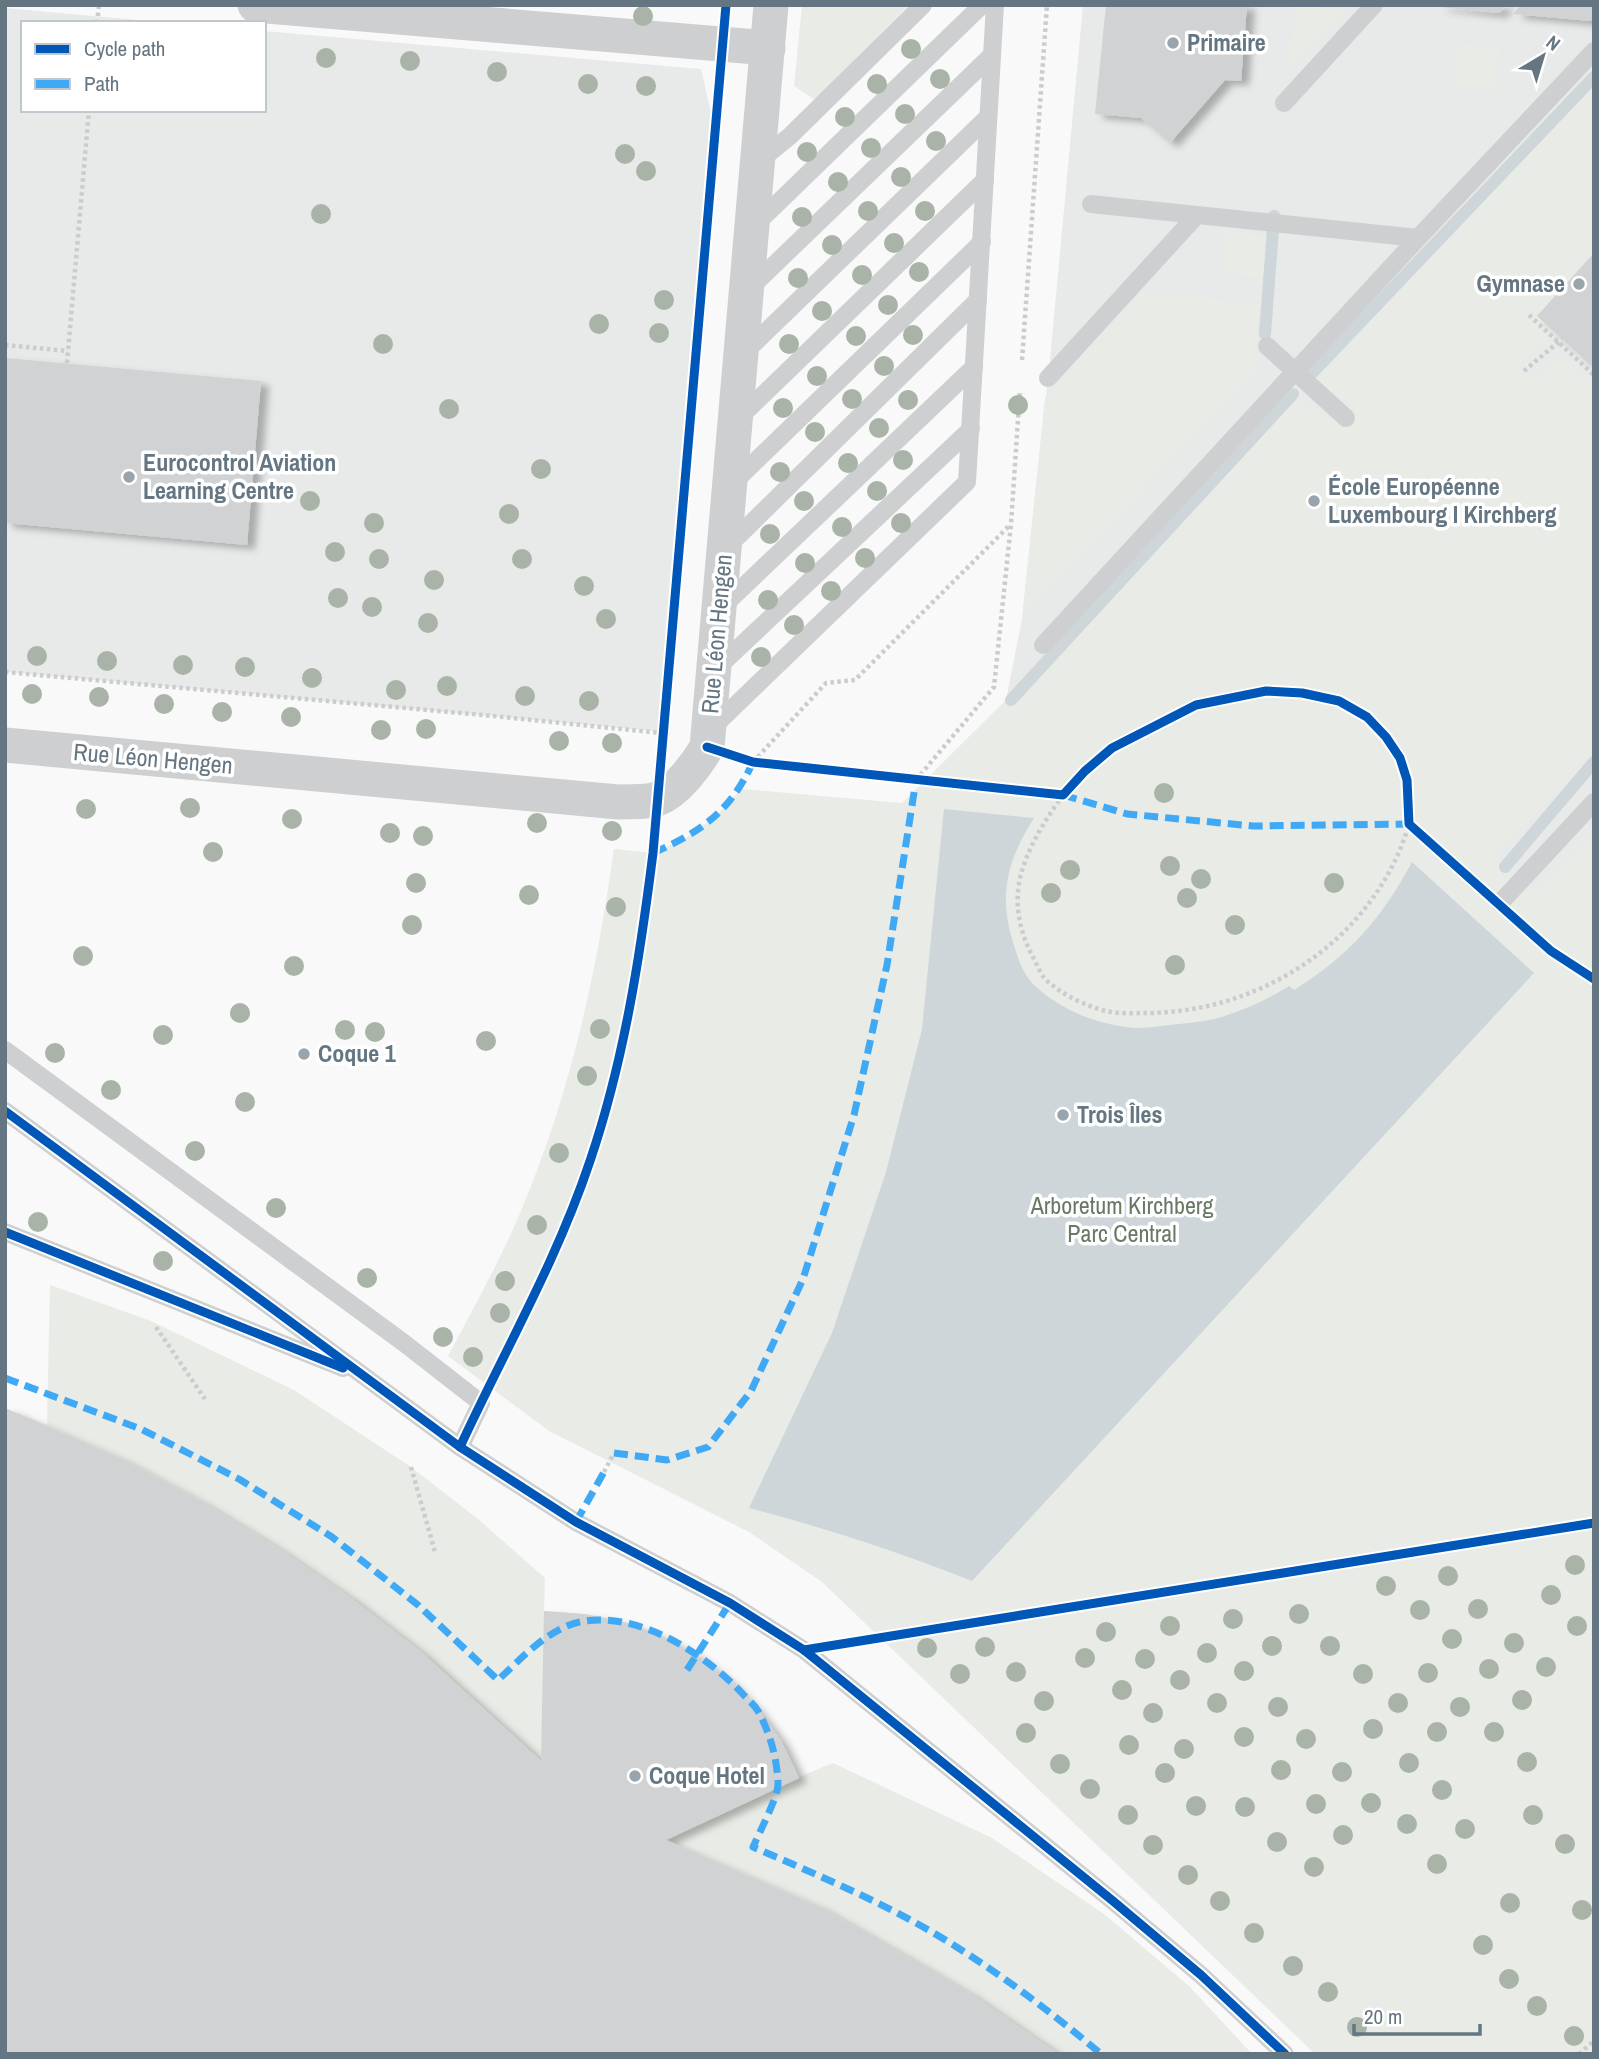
<svg xmlns="http://www.w3.org/2000/svg" width="1599" height="2059" font-family="'Archivo Narrow',sans-serif">
<style>
.built{fill:#e8e9e9}
.green{fill:#e8ebe6}
.water{fill:#ced6d9}
.lines{fill:none;stroke-linecap:round;stroke-linejoin:round}
.stream{stroke:#ced6d9;stroke-width:12}
.building{fill:#d0d2d3;filter:url(#shadow)}
.path{stroke:#cbcccd;stroke-width:4.5;stroke-dasharray:3.5 3.5;stroke-linecap:butt}
.lane{stroke:#cecfd0;stroke-width:18}
.street{stroke:#cecfd0;stroke-width:35}
.quiet{stroke:#3fa9f5;stroke-width:7;stroke-dasharray:14 7;stroke-linecap:butt}
.cycleway-casing{stroke:#fff;stroke-width:13}
.cycleway{stroke:#0057b8;stroke-width:9}
.tree{fill:#a9b3a7}
.poi-dot{fill:#99a4ac;stroke:#fff;stroke-width:2.5}
.labels{text-anchor:middle;stroke-width:7;stroke-linejoin:round;paint-order:stroke}
.poi-label{font-size:24px;font-weight:bold;fill:#657683;stroke:#fff;text-anchor:start}
.street-label{font-size:24px;fill:#657683;stroke:#fff}
.park-label{font-size:24px;fill:#687a64;stroke:#fff}
</style>
<defs>
<filter id="shadow"><feDropShadow dx="8" dy="4.5" stdDeviation="3.5" flood-color="#0004"/></filter>
</defs>
<rect width="100%" height="100%" fill="#f9f9f9"/>
<!-- built -->
<g class="built">
<path d="M1083,5H1594V940L1575,927L1505,867L1435,800L1006,700L1022,619L1050,360Z"/>
<path d="M5,8L171,23H23V110H264V31L701,69L716,134L664,732L5,672Z"/>
</g>
<!-- green -->
<g class="green">
<path d="M802,5H909L815,100L794,86Z"/>
<path d="M1295,5L1350,10L1288,67Z"/>
<path d="M1457,43L1501,47L1496,92L1452,88Z"/>
<path d="M1594,85V253L1537,315L1556,333L1519,365L1533,378L1560,354L1594,385V750L1495,857L1534,891L1594,829V2054H1315L822,1582L749,1532L549,1431L448,1356C472,1311 497,1266 518,1218C569,1099 596,978 614,849L653,853L686,838L716,816L741,789L902,803L1006,700L1297,398L1340,426L1356,408L1315,381Z"/>
<path d="M1224,233L1267,236L1265,278L1221,274Z"/>
<path d="M1141,292L1260,304L1254,372L1022,619L1045,398Z"/>
<path d="M50,1285L151,1321L294,1390L411,1467L478,1519L545,1578L544,1611C571,1613 598,1614 624,1622C707,1645 761,1702 799,1777L833,1763L992,1838L1104,1914L1189,1986L1252,2054H5V1408L47,1425Z"/>
</g>
<!-- water -->
<path class="water" d="M944,809L1034,818C1009,857 998,893 1012,939C1017,955 1022,974 1035,986C1062,1011 1101,1026 1137,1028C1151,1028 1166,1025 1180,1024C1195,1022 1212,1021 1227,1015C1249,1008 1270,998 1289,986L1294,990C1349,956 1382,918 1412,862L1534,973L972,1581C899,1552 825,1528 749,1508L832,1333L886,1172L922,1029Z"/>
<g class="lines">
<!-- stream -->
<g class="stream">
<path d="M1265,334L1274,216"/>
<path d="M1313,372L1594,77"/>
<path d="M1011,700L1293,394"/>
<path d="M1505,867L1594,762"/>
</g>
</g>
<!-- building -->
<g class="building">
<path d="M1106,5H1247L1241,81L1225,80L1170,143L1141,118L1095,114Z"/>
<path d="M1440,5H1506L1499,13L1440,7Z"/>
<path d="M1521,5H1594V18L1590,21L1513,14Z"/>
<path d="M1594,253V368L1537,316Z"/>
<path d="M5,358L261,381L247,545L5,523Z"/>
<path d="M5,1408L124,1460L202,1502L278,1548L351,1598L421,1652L541,1761L544,1611L584,1614L624,1622L662,1636L697,1655L729,1680L757,1709L781,1741L799,1778L666,1840L822,1908L971,1994L1058,2054H5Z"/>
</g>
<g class="lines">
<!-- path -->
<g class="path">
<path d="M97,23L99,5"/>
<path d="M1529,315L1594,375"/>
<path d="M5,345L68,351"/>
<path d="M1022,360L1047,5"/>
<path d="M67,363L89,110"/>
<path d="M1524,371L1562,339"/>
<path d="M5,672L483,715L670,734"/>
<path d="M753,762L826,683L855,680L1010,525"/>
<path d="M916,780L994,687L1011,524L1020,390"/>
<path d="M1063,795C1046,819 1029,845 1021,874C1013,905 1020,934 1035,961C1038,967 1041,974 1045,979C1062,995 1089,1008 1111,1012C1123,1014 1136,1013 1148,1013C1264,1012 1376,937 1409,824"/>
<path d="M156,1327L205,1399"/>
<path d="M411,1467L435,1552"/>
<path d="M604,1472L614,1453"/>
<path d="M1579,2054L1594,2041"/>
</g>
<!-- lane -->
<g class="lane">
<path d="M1284,103L1374,5"/>
<path d="M758,162L790,136L923,5"/>
<path d="M1091,204L1418,238L1594,51"/>
<path d="M755,225L982,5"/>
<path d="M749,289L992,55"/>
<path d="M1267,346L1346,418"/>
<path d="M743,354L988,117"/>
<path d="M1048,378L1197,215"/>
<path d="M738,419L985,180"/>
<path d="M732,484L982,242"/>
<path d="M726,548L978,300"/>
<path d="M721,608L974,367"/>
<path d="M1043,645L1418,238"/>
<path d="M715,670L971,429"/>
<path d="M711,729L967,482L995,5"/>
<path d="M1500,903L1594,802"/>
<path d="M5,1050L404,1343L481,1403L460,1447"/>
<path d="M5,1111L460,1447L576,1522L730,1603L804,1650L1113,1901L1201,1975L1285,2054"/>
<path d="M5,1232L343,1368"/>
</g>
<!-- street -->
<g class="street">
<path d="M255,5L768,48"/>
<path d="M5,745L618,802C630,801 646,803 657,799C677,792 697,764 707,747L771,5"/>
</g>
<!-- quiet -->
<g class="quiet">
<path d="M1063,795L1127,814L1253,826L1409,824"/>
<path d="M653,853C702,831 730,812 753,762"/>
<path d="M5,1378L141,1429L239,1479L332,1537L418,1605L498,1680C522,1658 550,1626 585,1621C641,1613 703,1653 740,1691C746,1698 754,1704 758,1711C770,1733 777,1758 778,1783C779,1795 759,1833 753,1847C822,1877 892,1906 955,1946C1006,1978 1055,2015 1101,2054"/>
<path d="M614,1453L667,1460L708,1447L751,1391L803,1279L854,1115L887,965L916,780"/>
<path d="M576,1522L604,1472"/>
<path d="M687,1670L730,1603"/>
</g>
<!-- cycleway casing -->
<g class="cycleway-casing">
<g id="cycleway">
<path d="M707,747L753,762L1063,795L1085,771L1112,748L1196,705L1266,691L1302,693L1339,701L1367,717L1386,737L1400,758L1407,780L1409,824L1551,951L1594,979"/>
<path d="M5,1111L460,1447L576,1522L730,1603L804,1650L1113,1901L1201,1975L1285,2054"/>
<path d="M5,1232L343,1368"/>
<path d="M460,1447C504,1352 557,1260 590,1161C624,1061 640,957 653,853L726,5"/>
<path d="M804,1650L1594,1523"/>
</g>
</g>
<!-- cycleway -->
<use href="#cycleway" class="cycleway"/>
</g>
<!-- trees -->
<g class="tree">
<circle cx="643" cy="16" r="10"/>
<circle cx="911" cy="49" r="10"/>
<circle cx="326" cy="58" r="10"/>
<circle cx="410" cy="61" r="10"/>
<circle cx="497" cy="72" r="10"/>
<circle cx="940" cy="79" r="10"/>
<circle cx="588" cy="84" r="10"/>
<circle cx="877" cy="84" r="10"/>
<circle cx="646" cy="86" r="10"/>
<circle cx="905" cy="114" r="10"/>
<circle cx="845" cy="117" r="10"/>
<circle cx="936" cy="141" r="10"/>
<circle cx="871" cy="148" r="10"/>
<circle cx="807" cy="152" r="10"/>
<circle cx="625" cy="154" r="10"/>
<circle cx="646" cy="171" r="10"/>
<circle cx="901" cy="177" r="10"/>
<circle cx="838" cy="182" r="10"/>
<circle cx="868" cy="211" r="10"/>
<circle cx="925" cy="211" r="10"/>
<circle cx="321" cy="214" r="10"/>
<circle cx="802" cy="217" r="10"/>
<circle cx="894" cy="243" r="10"/>
<circle cx="832" cy="245" r="10"/>
<circle cx="919" cy="272" r="10"/>
<circle cx="862" cy="275" r="10"/>
<circle cx="798" cy="278" r="10"/>
<circle cx="664" cy="300" r="10"/>
<circle cx="888" cy="305" r="10"/>
<circle cx="822" cy="311" r="10"/>
<circle cx="599" cy="324" r="10"/>
<circle cx="659" cy="333" r="10"/>
<circle cx="913" cy="335" r="10"/>
<circle cx="856" cy="336" r="10"/>
<circle cx="383" cy="344" r="10"/>
<circle cx="789" cy="344" r="10"/>
<circle cx="884" cy="366" r="10"/>
<circle cx="817" cy="376" r="10"/>
<circle cx="852" cy="399" r="10"/>
<circle cx="908" cy="400" r="10"/>
<circle cx="1018" cy="405" r="10"/>
<circle cx="783" cy="408" r="10"/>
<circle cx="449" cy="409" r="10"/>
<circle cx="879" cy="428" r="10"/>
<circle cx="815" cy="432" r="10"/>
<circle cx="903" cy="460" r="10"/>
<circle cx="848" cy="463" r="10"/>
<circle cx="541" cy="469" r="10"/>
<circle cx="780" cy="472" r="10"/>
<circle cx="877" cy="491" r="10"/>
<circle cx="310" cy="501" r="10"/>
<circle cx="804" cy="501" r="10"/>
<circle cx="509" cy="514" r="10"/>
<circle cx="374" cy="523" r="10"/>
<circle cx="901" cy="523" r="10"/>
<circle cx="842" cy="527" r="10"/>
<circle cx="770" cy="534" r="10"/>
<circle cx="335" cy="552" r="10"/>
<circle cx="865" cy="558" r="10"/>
<circle cx="379" cy="559" r="10"/>
<circle cx="522" cy="559" r="10"/>
<circle cx="805" cy="563" r="10"/>
<circle cx="434" cy="580" r="10"/>
<circle cx="584" cy="586" r="10"/>
<circle cx="831" cy="591" r="10"/>
<circle cx="338" cy="598" r="10"/>
<circle cx="768" cy="600" r="10"/>
<circle cx="372" cy="607" r="10"/>
<circle cx="606" cy="619" r="10"/>
<circle cx="428" cy="623" r="10"/>
<circle cx="794" cy="625" r="10"/>
<circle cx="37" cy="656" r="10"/>
<circle cx="761" cy="657" r="10"/>
<circle cx="107" cy="661" r="10"/>
<circle cx="183" cy="665" r="10"/>
<circle cx="245" cy="667" r="10"/>
<circle cx="312" cy="678" r="10"/>
<circle cx="447" cy="686" r="10"/>
<circle cx="396" cy="690" r="10"/>
<circle cx="32" cy="694" r="10"/>
<circle cx="525" cy="696" r="10"/>
<circle cx="99" cy="697" r="10"/>
<circle cx="589" cy="701" r="10"/>
<circle cx="164" cy="704" r="10"/>
<circle cx="222" cy="712" r="10"/>
<circle cx="291" cy="717" r="10"/>
<circle cx="426" cy="729" r="10"/>
<circle cx="381" cy="730" r="10"/>
<circle cx="559" cy="741" r="10"/>
<circle cx="612" cy="743" r="10"/>
<circle cx="1164" cy="793" r="10"/>
<circle cx="190" cy="808" r="10"/>
<circle cx="86" cy="809" r="10"/>
<circle cx="292" cy="819" r="10"/>
<circle cx="537" cy="823" r="10"/>
<circle cx="612" cy="831" r="10"/>
<circle cx="390" cy="833" r="10"/>
<circle cx="423" cy="836" r="10"/>
<circle cx="213" cy="852" r="10"/>
<circle cx="1170" cy="866" r="10"/>
<circle cx="1070" cy="870" r="10"/>
<circle cx="1201" cy="879" r="10"/>
<circle cx="416" cy="883" r="10"/>
<circle cx="1334" cy="883" r="10"/>
<circle cx="1051" cy="893" r="10"/>
<circle cx="529" cy="895" r="10"/>
<circle cx="1187" cy="898" r="10"/>
<circle cx="616" cy="907" r="10"/>
<circle cx="412" cy="925" r="10"/>
<circle cx="1235" cy="925" r="10"/>
<circle cx="83" cy="956" r="10"/>
<circle cx="1175" cy="965" r="10"/>
<circle cx="294" cy="966" r="10"/>
<circle cx="240" cy="1013" r="10"/>
<circle cx="600" cy="1029" r="10"/>
<circle cx="345" cy="1030" r="10"/>
<circle cx="375" cy="1032" r="10"/>
<circle cx="163" cy="1035" r="10"/>
<circle cx="486" cy="1041" r="10"/>
<circle cx="55" cy="1053" r="10"/>
<circle cx="587" cy="1076" r="10"/>
<circle cx="111" cy="1090" r="10"/>
<circle cx="245" cy="1102" r="10"/>
<circle cx="195" cy="1151" r="10"/>
<circle cx="559" cy="1153" r="10"/>
<circle cx="276" cy="1208" r="10"/>
<circle cx="38" cy="1222" r="10"/>
<circle cx="537" cy="1225" r="10"/>
<circle cx="163" cy="1261" r="10"/>
<circle cx="367" cy="1278" r="10"/>
<circle cx="505" cy="1281" r="10"/>
<circle cx="500" cy="1313" r="10"/>
<circle cx="443" cy="1337" r="10"/>
<circle cx="473" cy="1357" r="10"/>
<circle cx="1575" cy="1565" r="10"/>
<circle cx="1448" cy="1576" r="10"/>
<circle cx="1386" cy="1586" r="10"/>
<circle cx="1551" cy="1595" r="10"/>
<circle cx="1478" cy="1609" r="10"/>
<circle cx="1420" cy="1610" r="10"/>
<circle cx="1299" cy="1614" r="10"/>
<circle cx="1233" cy="1619" r="10"/>
<circle cx="1170" cy="1626" r="10"/>
<circle cx="1577" cy="1626" r="10"/>
<circle cx="1106" cy="1632" r="10"/>
<circle cx="1452" cy="1639" r="10"/>
<circle cx="1514" cy="1643" r="10"/>
<circle cx="1272" cy="1646" r="10"/>
<circle cx="1330" cy="1646" r="10"/>
<circle cx="985" cy="1647" r="10"/>
<circle cx="927" cy="1648" r="10"/>
<circle cx="1207" cy="1653" r="10"/>
<circle cx="1085" cy="1658" r="10"/>
<circle cx="1145" cy="1659" r="10"/>
<circle cx="1546" cy="1667" r="10"/>
<circle cx="1489" cy="1669" r="10"/>
<circle cx="1244" cy="1671" r="10"/>
<circle cx="1016" cy="1672" r="10"/>
<circle cx="1428" cy="1673" r="10"/>
<circle cx="960" cy="1674" r="10"/>
<circle cx="1363" cy="1674" r="10"/>
<circle cx="1180" cy="1680" r="10"/>
<circle cx="1122" cy="1690" r="10"/>
<circle cx="1522" cy="1700" r="10"/>
<circle cx="1044" cy="1701" r="10"/>
<circle cx="1217" cy="1703" r="10"/>
<circle cx="1398" cy="1703" r="10"/>
<circle cx="1278" cy="1707" r="10"/>
<circle cx="1460" cy="1707" r="10"/>
<circle cx="1153" cy="1713" r="10"/>
<circle cx="1373" cy="1729" r="10"/>
<circle cx="1437" cy="1732" r="10"/>
<circle cx="1494" cy="1732" r="10"/>
<circle cx="1026" cy="1733" r="10"/>
<circle cx="1244" cy="1737" r="10"/>
<circle cx="1306" cy="1739" r="10"/>
<circle cx="1129" cy="1745" r="10"/>
<circle cx="1184" cy="1749" r="10"/>
<circle cx="1527" cy="1762" r="10"/>
<circle cx="1409" cy="1763" r="10"/>
<circle cx="1060" cy="1764" r="10"/>
<circle cx="1281" cy="1770" r="10"/>
<circle cx="1342" cy="1772" r="10"/>
<circle cx="1165" cy="1773" r="10"/>
<circle cx="1090" cy="1789" r="10"/>
<circle cx="1442" cy="1790" r="10"/>
<circle cx="1371" cy="1803" r="10"/>
<circle cx="1316" cy="1804" r="10"/>
<circle cx="1196" cy="1806" r="10"/>
<circle cx="1245" cy="1807" r="10"/>
<circle cx="1128" cy="1815" r="10"/>
<circle cx="1533" cy="1815" r="10"/>
<circle cx="1407" cy="1824" r="10"/>
<circle cx="1465" cy="1829" r="10"/>
<circle cx="1343" cy="1835" r="10"/>
<circle cx="1277" cy="1842" r="10"/>
<circle cx="1565" cy="1844" r="10"/>
<circle cx="1153" cy="1845" r="10"/>
<circle cx="1437" cy="1864" r="10"/>
<circle cx="1314" cy="1867" r="10"/>
<circle cx="1188" cy="1875" r="10"/>
<circle cx="1220" cy="1901" r="10"/>
<circle cx="1510" cy="1903" r="10"/>
<circle cx="1582" cy="1910" r="10"/>
<circle cx="1254" cy="1933" r="10"/>
<circle cx="1483" cy="1945" r="10"/>
<circle cx="1293" cy="1966" r="10"/>
<circle cx="1509" cy="1979" r="10"/>
<circle cx="1328" cy="1992" r="10"/>
<circle cx="1537" cy="2006" r="10"/>
<circle cx="1357" cy="2027" r="10"/>
<circle cx="1574" cy="2036" r="10"/>
</g>
<!-- markers -->
<g class="poi-dot">
<circle cx="1173" cy="43" r="7"/>
<circle cx="1579" cy="284" r="7"/>
<circle cx="129" cy="477" r="7"/>
<circle cx="1314" cy="501" r="7"/>
<circle cx="304" cy="1054" r="7"/>
<circle cx="1063" cy="1115" r="7"/>
<circle cx="635" cy="1776" r="7"/>
</g>
<g class="labels">
<!-- poi labels -->
<g class="poi-label">
<text x="1187" y="51">Primaire</text>
<text x="1565" y="292" text-anchor="end">Gymnase</text>
<text x="143" y="471">Eurocontrol Aviation<tspan x="143" dy="28">Learning Centre</tspan></text>
<text x="1328" y="495">École Européenne<tspan x="1328" dy="28">Luxembourg I Kirchberg</tspan></text>
<text x="318" y="1062">Coque 1</text>
<text x="1077" y="1123">Trois Îles</text>
<text x="649" y="1784">Coque Hotel</text>
</g>
<!-- street labels -->
<g class="street-label">
<text transform="translate(717 634) rotate(-85)" y="8">Rue Léon Hengen</text>
<text transform="translate(153 759) rotate(5)" y="8">Rue Léon Hengen</text>
</g>
<!-- park labels -->
<g class="park-label">
<text x="1122" y="1214">Arboretum Kirchberg<tspan x="1122" dy="28">Parc Central</tspan></text>
</g>
</g>
<!-- border -->
<rect width="1599" height="2059" fill="none" stroke="#657683" stroke-width="14"/>
<!-- legend -->
<rect x="21" y="21" width="245" height="91" fill="#ffffff" stroke="#c1c8cd" stroke-width="2"/>
<rect x="35" y="44" width="35" height="10" fill="#0057b8" stroke="#c1c8cd" stroke-width="2"/>
<text x="84" y="56" font-size="21" fill="#657683">Cycle path</text>
<rect x="35" y="79" width="35" height="10" fill="#3fa9f5" stroke="#c1c8cd" stroke-width="2"/>
<text x="84" y="91" font-size="21" fill="#657683">Path</text>
<!-- north arrow -->
<g transform="translate(1543 56) rotate(38)" stroke="#ffffff" stroke-width="5" paint-order="stroke">
<path d="M0-5L12 26L0 18L-12 26Z" fill="#657683"/>
<text y="-10" font-size="19" font-weight="bold" text-anchor="middle" fill="#657683">N</text>
</g>
<!-- scale -->
<path d="M1354 2024v10h126v-10" fill="none" stroke="#657683" stroke-width="3.5"/>
<text x="1364" y="2024" font-size="21" fill="#657683" stroke="#ffffff" stroke-width="5" paint-order="stroke">20 m</text>
</svg>
